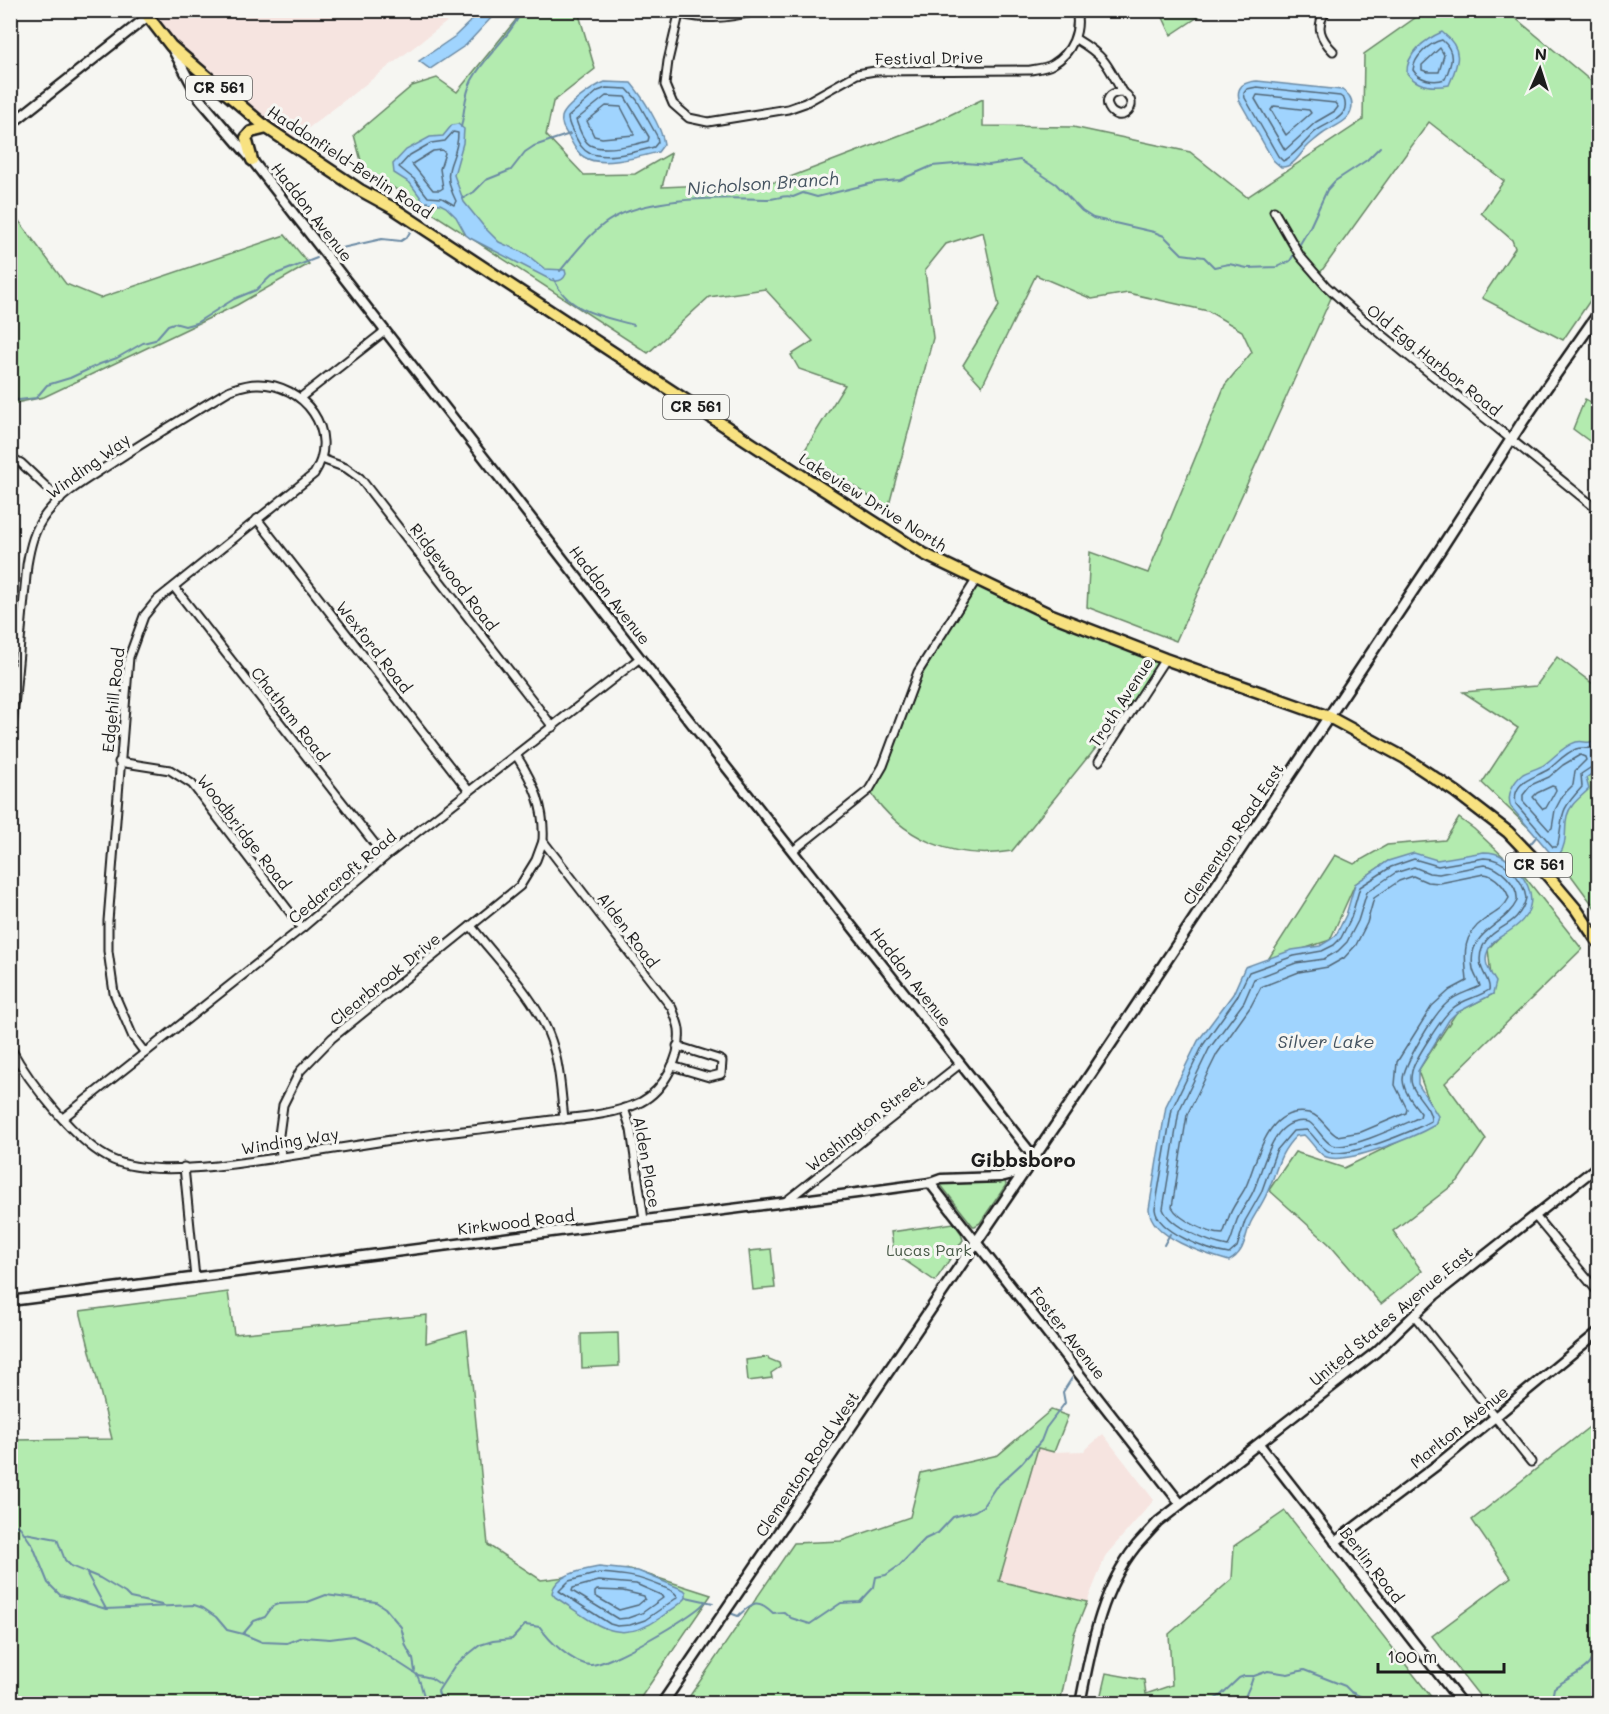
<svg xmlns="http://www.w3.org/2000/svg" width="1609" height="1714" font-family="Mali,sans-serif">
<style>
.built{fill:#f6e4e0}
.green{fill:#b3ebaf;stroke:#688466;stroke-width:1.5}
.water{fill:#a0d4fe;stroke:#6b8aa4;stroke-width:1.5}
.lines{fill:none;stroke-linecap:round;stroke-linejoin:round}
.shore{stroke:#516676;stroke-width:1.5}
.stream{stroke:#6b8aa4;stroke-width:2}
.minor-casing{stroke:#1c1c1c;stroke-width:11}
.tertiary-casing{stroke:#1c1c1c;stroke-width:13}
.secondary-casing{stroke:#1c1c1c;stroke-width:14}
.primary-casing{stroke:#1c1c1c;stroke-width:15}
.minor{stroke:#f6f6f2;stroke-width:7}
.tertiary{stroke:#f6f6f2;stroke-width:8}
.secondary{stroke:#f6f6f2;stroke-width:9}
.primary{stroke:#f8e281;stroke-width:10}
.labels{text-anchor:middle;stroke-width:6;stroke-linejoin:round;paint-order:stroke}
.shield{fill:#f6f6f2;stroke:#5d5d5c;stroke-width:1.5}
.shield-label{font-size:15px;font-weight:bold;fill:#1c1c1c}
.street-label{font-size:16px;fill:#1c1c1c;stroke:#f6f6f2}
.park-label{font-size:16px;fill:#495a48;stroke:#f6f6f2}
.water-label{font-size:18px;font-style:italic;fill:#445360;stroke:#f6f6f2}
.quarter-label{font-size:20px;font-weight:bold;fill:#1c1c1c;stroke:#f6f6f2}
</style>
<rect width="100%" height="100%" fill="#f6f6f2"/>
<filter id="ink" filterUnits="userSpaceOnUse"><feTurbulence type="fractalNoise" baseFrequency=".0167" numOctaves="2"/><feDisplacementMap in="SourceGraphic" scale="12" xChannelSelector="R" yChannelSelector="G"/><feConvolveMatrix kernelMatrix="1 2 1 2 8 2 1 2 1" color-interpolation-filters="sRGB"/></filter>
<g filter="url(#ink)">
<!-- built -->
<g class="built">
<path d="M155,10L461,11L289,143L212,82L147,17Z"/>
<path d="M1103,1434L1154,1500L1106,1555L1087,1602L998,1581L1038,1447L1054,1452L1084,1451Z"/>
</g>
<!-- green -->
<g class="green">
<path d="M519,11H578L595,69L553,102L546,135L584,175L635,174L671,153L662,187L777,182L937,121L983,99V126L1073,127L1190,152L1247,197L1363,120L1364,54L1425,11H1507L1598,87V289L1563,340L1482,298L1515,248L1512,240L1481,213L1504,181L1429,122L1315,280L1331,298L1176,641L1087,607L1090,552L1148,573L1225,385L1252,352L1242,331L1208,311L1128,293L1092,299L1036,275L982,386L963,365L999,306L983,232L946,244L925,270L933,338L888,509L803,453L845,385L799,369L791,355L813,341L765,289L709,297L648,353L363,168L354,135L412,86L437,78L457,92L515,21Z"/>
<path d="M1160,11H1207L1171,35Z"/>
<path d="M10,209L66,284L100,298L285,235L309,264L237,305L44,397L11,404Z"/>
<path d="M1585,399L1598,406V444L1596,446L1573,429Z"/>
<path d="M976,580L1165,659L1088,758H1087L1012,851C954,861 901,839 869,790L883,766L918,672Z"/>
<path d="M1557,657L1596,686L1598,682V912L1553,851L1482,783L1518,728L1463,692L1536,686Z"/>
<path d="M1459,818L1474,829L1506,859L1388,861L1355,884L1330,940L1267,961L1335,855L1354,864L1387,845L1445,840Z"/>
<path d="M1508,861L1525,877L1582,949L1445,1083L1486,1139L1458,1181L1393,1231L1422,1271L1381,1304L1329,1244L1269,1190L1295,1152L1344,1168L1437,1123L1418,1071L1456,1013L1493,994L1488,949L1530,905Z"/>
<path d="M1005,1180L1006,1185L980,1223L975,1226H973L940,1184V1182Z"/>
<path d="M954,1223L961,1233L963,1240L935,1281L894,1253L891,1232Z"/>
<path d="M771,1249L775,1288L753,1290L749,1251Z"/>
<path d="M228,1292L234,1334L427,1315L426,1343L467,1331L488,1545L541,1580L630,1569L711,1595L637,1703H11L10,1440L112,1439L80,1311Z"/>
<path d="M618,1333L619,1366L582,1368L581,1334Z"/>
<path d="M768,1357L769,1359L779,1363L780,1367L771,1373L772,1378L748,1381L746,1360Z"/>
<path d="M1051,1410L1068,1416L1054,1452L1038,1448L999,1581L1087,1602L1074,1634L1060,1703H685L794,1543L841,1541L910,1517L921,1473L998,1455Z"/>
<path d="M1598,1420V1703H1485L1432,1636L1511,1577L1472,1520Z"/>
<path d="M1285,1511L1436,1703H1099L1106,1673L1144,1680L1146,1694L1172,1685L1169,1634L1232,1579L1234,1546Z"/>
</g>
<!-- water -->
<g class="water">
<path d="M481,11H494L493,16L466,45L430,69L419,61L454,37Z"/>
<path d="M1442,32C1464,49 1459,62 1449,85C1433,88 1417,87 1407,73C1406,53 1426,39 1442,32Z"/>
<path d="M1257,81L1342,90C1348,94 1352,97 1352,105C1352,122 1335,125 1324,133C1319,136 1314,141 1309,145C1300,153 1294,168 1281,167L1273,160L1239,100C1236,86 1244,82 1257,81Z"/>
<path d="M605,82L631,83C642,96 662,127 664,144L658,152C639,157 601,168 584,157C577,153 573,145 570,139C566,132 560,125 562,117C565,106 594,86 605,82Z"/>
<path d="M458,124L464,129L463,143L454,175L464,202L485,228L499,242L526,254L545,269L565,270L566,274C563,281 557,282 551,280L470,238L466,235L456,217L446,207L440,204L424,202L410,183L394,173L393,164L406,150L430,137L443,136L452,125Z"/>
<path d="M1598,740V769L1586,778L1589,789C1581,797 1570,804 1567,816C1564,829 1568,844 1559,855H1552L1511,807C1506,795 1513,782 1523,774C1530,770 1538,769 1545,764C1555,757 1563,746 1576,742C1585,740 1587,745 1598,740Z"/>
<path d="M1484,852C1500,852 1508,859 1518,871C1537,893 1535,914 1511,930C1503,936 1493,939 1489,948C1482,962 1489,970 1496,982L1493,994L1456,1013L1449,1020L1418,1071V1084L1438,1116L1435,1125C1416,1136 1343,1167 1324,1156C1316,1151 1311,1141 1304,1135L1296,1136C1277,1155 1278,1170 1267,1193C1263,1203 1256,1212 1251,1222C1244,1237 1246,1252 1229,1261C1205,1254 1151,1238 1149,1209L1166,1106L1198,1041L1233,994L1245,967L1292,950L1320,946L1330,940L1336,935L1346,915L1355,884L1388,861L1414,853L1437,860Z"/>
<path d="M599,1567L638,1571L684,1590L686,1592V1598C679,1606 669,1611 660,1618C616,1649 593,1621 555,1597L552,1593C555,1574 583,1570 599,1567Z"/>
</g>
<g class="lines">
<!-- shore -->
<g class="shore">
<path d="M1442,40C1456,52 1452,63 1445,79C1434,83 1419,80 1413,70C1414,57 1429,43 1442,40Z"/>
<path d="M1440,48L1444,55L1439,72H1428L1422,70V65Z"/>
<path d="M1257,87L1340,96L1344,99C1346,104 1346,108 1343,113C1337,122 1323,125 1315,132C1306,140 1293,158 1283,161L1278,156L1245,98L1244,93L1247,89Z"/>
<path d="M606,88L627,89L637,100L657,136L658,142L654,147C637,152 606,160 589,153C581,149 578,141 574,134C571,128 568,124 568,117L598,91Z"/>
<path d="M1257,95L1335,103L1338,107L1335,111L1316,122L1285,150L1255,99Z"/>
<path d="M606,96L625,97L649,137L648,141C635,145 603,152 590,145C583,141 578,126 576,120Z"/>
<path d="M606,106L621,107L634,132V135L602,138L594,136L587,121Z"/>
<path d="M1274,106L1309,110L1311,113L1286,135L1271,110Z"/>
<path d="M453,132L458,133C458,164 438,165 456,201L454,205L442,198L428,197L414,179L399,167L410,155L431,143L445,141Z"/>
<path d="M442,150L445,153L440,169L443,188L440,190H433L412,164L433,151Z"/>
<path d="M1598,746C1590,751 1584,746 1576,749C1565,753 1558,762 1549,769C1535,778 1511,781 1516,804L1553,847H1556L1558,844C1564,812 1558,813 1582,787L1581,774L1593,766L1598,765"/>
<path d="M1580,755L1585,757L1586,760L1575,771L1573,785L1563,795L1555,810L1552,828L1549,830L1523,801V795L1531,785L1549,777L1563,765Z"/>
<path d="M1552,786L1555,787L1556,790L1546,808L1543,809L1533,797L1537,793Z"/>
<path d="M1484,858C1504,858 1523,878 1526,898C1519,928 1493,925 1483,946C1473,969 1492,978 1489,990C1477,998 1462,999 1452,1009C1442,1017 1415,1059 1412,1071C1411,1076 1410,1080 1412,1085C1416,1097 1432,1108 1431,1121C1413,1131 1349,1158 1330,1152C1320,1148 1315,1136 1307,1130L1293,1131L1276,1151L1261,1193L1245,1221L1237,1247L1229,1254C1209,1251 1157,1232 1155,1209L1172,1109L1203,1045L1237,997L1249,972L1294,956L1322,951L1334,945L1341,938L1351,918L1360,887L1391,867L1414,859L1438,866Z"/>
<path d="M1484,865C1499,866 1519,885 1517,901C1504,928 1466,930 1473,969C1474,975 1479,981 1480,986C1469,992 1456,994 1447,1003C1434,1014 1403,1065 1403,1080C1404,1093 1414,1104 1421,1113L1420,1117C1404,1124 1348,1151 1332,1145C1323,1141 1318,1128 1309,1122C1273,1115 1265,1163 1255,1187C1251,1199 1242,1208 1237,1220C1234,1228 1233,1238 1228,1246C1210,1243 1170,1227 1163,1209L1179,1111L1209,1049L1244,1002L1254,979L1296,963L1324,959L1338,951L1347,942L1358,921L1367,892L1395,873L1414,867L1429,873L1439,874Z"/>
<path d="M1484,874C1495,875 1506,888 1509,898C1503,910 1494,913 1484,920C1460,937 1465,957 1467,981L1450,990L1432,1006L1397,1062L1395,1085L1407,1109L1406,1113L1361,1132L1337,1136C1326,1130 1322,1116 1309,1113C1268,1105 1258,1157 1247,1184C1244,1192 1237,1200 1233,1208C1228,1216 1227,1225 1223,1234C1209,1234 1179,1220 1172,1207L1187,1115L1217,1054L1251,1006L1261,987L1299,972L1328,967L1344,958L1356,945L1367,923L1374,898L1399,881L1413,876L1427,882L1440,883Z"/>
<path d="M599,1573C628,1575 636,1576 663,1587C670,1590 674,1591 678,1597L645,1620L630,1625L617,1626L610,1624L559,1591L569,1581Z"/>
<path d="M599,1581L636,1584L661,1595L663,1598L642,1613L628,1618L618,1619L572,1591L573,1588Z"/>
<path d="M597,1590L623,1591L644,1596L645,1599L638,1605L619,1610L595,1596V1592Z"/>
</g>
<!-- stream -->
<g class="stream">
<path d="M461,127C465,111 464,95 472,80C486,55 510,37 522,10"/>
<path d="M462,199L474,192L486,180L511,170L525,152L534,146L570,134"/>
<path d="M426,211L428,202"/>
<path d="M333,250L382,239L401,241L407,237L410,232"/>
<path d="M560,271C574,254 587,237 604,224C640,196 722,197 766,199C776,200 783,194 793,197L803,193L817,197L877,182L900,180L932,166L966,163L989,165L1020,160L1056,184L1082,211L1093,218L1154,232L1164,236L1182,254L1204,257L1214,267L1229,264L1247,268L1277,267L1290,261L1310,227L1327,190L1335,181L1367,160L1380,147"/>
<path d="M554,279C567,312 605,317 634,325"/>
<path d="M10,398L19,400L36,398L47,385L70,378L100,364L117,358L143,343L155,340L168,325L174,323L185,326L196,323L234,299L256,290L271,276L317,258"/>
<path d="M1527,848L1537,836"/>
<path d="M1511,866L1523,852"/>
<path d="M1164,1245L1170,1234"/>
<path d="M10,1523L20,1527L33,1546L48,1583L60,1595L106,1609L194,1605L203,1608L216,1617L227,1630L243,1634L262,1642L287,1643L302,1637L330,1639L353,1636L368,1643L416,1674C423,1683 421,1697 429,1704"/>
<path d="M25,1533L57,1539L65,1560L71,1566L100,1578L125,1593L130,1598L162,1605"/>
<path d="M87,1574L106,1609"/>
<path d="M686,1597L713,1603"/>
<path d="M730,1613L738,1616C752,1603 757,1597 773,1613L784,1612L791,1618L810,1624L841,1603L860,1602L874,1587L876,1577L886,1575L900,1565L925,1539L938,1533L953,1517L975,1511L983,1506L995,1488L1021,1464L1041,1441L1046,1428L1065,1403L1063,1392L1072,1378"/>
<path d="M243,1634L254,1621L265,1617L273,1606L278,1604L305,1603L326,1595L376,1602L385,1608L401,1627L406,1646L413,1659L415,1671"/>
<path d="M418,1675L431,1678L440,1684"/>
<path d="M442,1704L438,1691L455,1665L480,1645L493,1641L512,1639L525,1625L540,1627C549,1641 572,1663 590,1665C605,1667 695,1616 705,1602"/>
<path d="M1206,1704L1220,1696L1239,1678L1244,1676H1254L1268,1671L1288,1674L1304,1670L1345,1686L1351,1692L1366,1699L1371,1704"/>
<path d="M1244,1704C1244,1693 1252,1686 1253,1676"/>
<path d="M1551,1704L1554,1688C1564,1680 1578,1675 1587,1666C1594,1660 1591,1652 1598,1646"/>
</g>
<!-- minor casing -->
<g class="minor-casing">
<g id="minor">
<path d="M666,10C701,22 728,18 763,10"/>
<path d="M680,10L668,61L665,85L673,104L689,118L708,122L788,109L805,103L857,74L875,71L1030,70C1037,69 1047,68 1053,64C1072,53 1081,31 1076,10"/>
<path d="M1327,10C1314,26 1321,39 1333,51"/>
<path d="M1076,39C1104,56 1107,63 1122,92C1093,93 1114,127 1128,111C1135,104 1129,95 1122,92"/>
<path d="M1274,211L1300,256L1326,286L1358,315L1598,510"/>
<path d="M300,398L385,331"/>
<path d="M10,457L21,463L60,500"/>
<path d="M322,459L346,468L360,478L553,727"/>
<path d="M257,519L469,791"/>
<path d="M174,587L385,857"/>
<path d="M10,751L27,565C30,547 34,529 46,514C63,492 89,478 112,463C150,438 190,414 230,390C239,387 247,384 257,384C304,383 341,432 314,474L157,600L144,616L129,657L108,921V951L114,993L133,1037L145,1053"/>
<path d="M1099,761L1165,659"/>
<path d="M119,762L170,770L192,784L302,928"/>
<path d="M793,851L869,790L883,766L918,672L976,580"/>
<path d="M471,926C499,962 536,997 551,1040C560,1065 561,1093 564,1119"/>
<path d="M10,1047C29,1082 77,1144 113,1160C141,1172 185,1169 216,1166C289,1158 362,1143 435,1134C474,1130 513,1125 552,1120C581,1117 614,1115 641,1102C664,1090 682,1056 679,1029C678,1022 674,1014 672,1008L543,841C545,808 534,783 516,755"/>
<path d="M672,1066L709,1077L721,1074L722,1061L718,1059L677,1046"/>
<path d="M624,1108L631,1130L644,1220"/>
<path d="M63,1118L302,928L385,857L640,658"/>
<path d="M281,1156L279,1135L283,1105L300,1071L332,1038L520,886L536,860L543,841"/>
<path d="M184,1167L195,1278"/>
<path d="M785,1202L960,1064"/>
<path d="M1535,1216L1598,1292"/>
<path d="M1414,1315L1531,1462"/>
</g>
</g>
<!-- tertiary casing -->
<g class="tertiary-casing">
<g id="tertiary">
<path d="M173,50L199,98L252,160L640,658L1034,1157"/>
<path d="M10,125L147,17"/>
<path d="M930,1183L1180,1503"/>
<path d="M10,1301L857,1193L930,1183L941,1179L1000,1177L1025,1171"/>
<path d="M1259,1444L1462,1704"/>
<path d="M1335,1542L1437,1465L1598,1332"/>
<path d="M1080,1704C1091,1649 1100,1591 1136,1546C1143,1538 1151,1530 1158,1522L1376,1352L1435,1295L1598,1166"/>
</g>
</g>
<!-- secondary casing -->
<g class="secondary-casing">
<path id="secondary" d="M662,1704L1090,1075L1440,550L1523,421L1598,314"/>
</g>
<!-- primary casing -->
<g class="primary-casing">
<g id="primary">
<path d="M143,10L171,46L267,128L360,190L393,208L760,449L924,554L1049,614L1165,659L1329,717L1405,758L1456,792L1508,832L1532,857L1576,909L1598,942"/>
<path d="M252,160L246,138L251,132L267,128"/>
</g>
</g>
<!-- minor -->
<use href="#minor" class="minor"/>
<!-- tertiary -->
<use href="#tertiary" class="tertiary"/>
<!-- secondary -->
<use href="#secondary" class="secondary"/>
<!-- primary -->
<use href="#primary" class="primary"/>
</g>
</g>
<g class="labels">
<!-- shield labels -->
<g class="shield">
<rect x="186" y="76" width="66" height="24" rx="4.5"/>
<rect x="663" y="395" width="66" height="24" rx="4.5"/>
<rect x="1506" y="853" width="66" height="24" rx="4.5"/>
</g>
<g class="shield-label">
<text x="219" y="93">CR 561</text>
<text x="696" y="412">CR 561</text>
<text x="1539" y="870">CR 561</text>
</g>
<!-- street labels -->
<g class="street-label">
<text transform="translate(929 58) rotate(-1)" y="6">Festival Drive</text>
<text transform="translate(350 162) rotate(33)" y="6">Haddonfield-Berlin Road</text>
<text transform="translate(312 212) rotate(52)" y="6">Haddon Avenue</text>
<text transform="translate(1434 360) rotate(39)" y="6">Old Egg Harbor Road</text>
<text transform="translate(88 466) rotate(-36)" y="6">Winding Way</text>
<text transform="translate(873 502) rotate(32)" y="6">Lakeview Drive North</text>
<text transform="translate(454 577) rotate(52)" y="6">Ridgewood Road</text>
<text transform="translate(610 595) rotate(52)" y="6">Haddon Avenue</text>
<text transform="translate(374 647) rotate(52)" y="6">Wexford Road</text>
<text transform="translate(113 700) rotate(-84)" y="6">Edgehill Road</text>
<text transform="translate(1121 702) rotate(-57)" y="6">Troth Avenue</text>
<text transform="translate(290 714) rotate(52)" y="6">Chatham Road</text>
<text transform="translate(244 832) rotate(52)" y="6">Woodbridge Road</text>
<text transform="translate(1233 834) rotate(-56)" y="6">Clementon Road East</text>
<text transform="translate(342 877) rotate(-40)" y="6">Cedarcroft Road</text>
<text transform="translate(628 930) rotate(53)" y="6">Alden Road</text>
<text transform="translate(911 977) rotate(52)" y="6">Haddon Avenue</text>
<text transform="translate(385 979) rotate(-39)" y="6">Clearbrook Drive</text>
<text transform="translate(865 1123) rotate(-38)" y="6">Washington Street</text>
<text transform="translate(290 1141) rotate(-9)" y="6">Winding Way</text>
<text transform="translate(647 1162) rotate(80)" y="6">Alden Place</text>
<text transform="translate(516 1222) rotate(-7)" y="6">Kirkwood Road</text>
<text transform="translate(1391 1316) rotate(-40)" y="6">United States Avenue East</text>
<text transform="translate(1068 1333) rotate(52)" y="6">Foster Avenue</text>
<text transform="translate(1459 1427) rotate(-39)" y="6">Marlton Avenue</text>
<text transform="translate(807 1464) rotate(-56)" y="6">Clementon Road West</text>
<text transform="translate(1372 1565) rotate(52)" y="6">Berlin Road</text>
</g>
<!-- park labels -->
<g class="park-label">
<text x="929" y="1256">Lucas Park</text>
</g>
<!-- water labels -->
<g class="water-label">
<text transform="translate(763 184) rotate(-4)" y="6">Nicholson Branch</text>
<text x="1326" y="1048">Silver Lake</text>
</g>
<!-- quarter labels -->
<g class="quarter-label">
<text x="1023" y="1167">Gibbsboro</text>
</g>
</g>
<!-- margin -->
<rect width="1609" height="1714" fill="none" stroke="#f6f6f2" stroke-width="36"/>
<rect x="18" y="18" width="1573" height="1678" fill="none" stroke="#1c1c1c" stroke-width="2" filter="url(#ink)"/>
<!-- north arrow -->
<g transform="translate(1540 69) rotate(3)" stroke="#f6f6f2" stroke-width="4.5" paint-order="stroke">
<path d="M0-4.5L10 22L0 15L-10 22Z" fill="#1c1c1c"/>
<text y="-9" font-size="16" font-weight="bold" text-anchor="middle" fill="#1c1c1c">N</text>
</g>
<!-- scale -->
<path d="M1378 1663v9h126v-9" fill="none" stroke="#1c1c1c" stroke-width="3"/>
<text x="1387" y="1663" font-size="18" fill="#1c1c1c" stroke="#f6f6f2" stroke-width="4.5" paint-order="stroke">100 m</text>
</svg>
